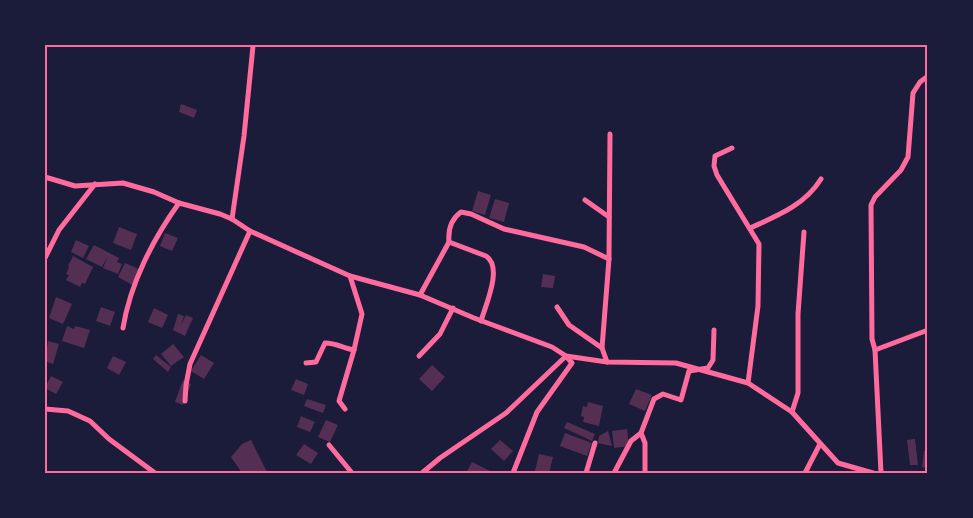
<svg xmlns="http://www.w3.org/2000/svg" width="973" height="518" font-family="Georgia,serif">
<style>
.building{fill:#542f53}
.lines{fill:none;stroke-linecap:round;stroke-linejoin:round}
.minor{stroke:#ff6b9d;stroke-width:5}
.neatline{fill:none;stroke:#ff6b9d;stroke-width:2}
</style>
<rect width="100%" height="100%" fill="#1b1b3a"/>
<!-- building -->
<g class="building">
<path d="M181,104L197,110L194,118L179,112Z"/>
<path d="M478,191L491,195L485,215L472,211Z"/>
<path d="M495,199L509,203L504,222L489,218Z"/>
<path d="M119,227L137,234L131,250L113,243Z"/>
<path d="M165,233L178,238L172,251L160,246Z"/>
<path d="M76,240L89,246L83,258L71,252Z"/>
<path d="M94,245L119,258L117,262L122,264L118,274L103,268L108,256L102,267L86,259Z"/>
<path d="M73,256L93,267L85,284L82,283L80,287L66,280L69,275L66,274L69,267L68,266Z"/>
<path d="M125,263L141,270L134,286L118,277Z"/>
<path d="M543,274L555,276L553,288L541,287Z"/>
<path d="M56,297L72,304L63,324L49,318Z"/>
<path d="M101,307L115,312L110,326L96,321Z"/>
<path d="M154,308L168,315L162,328L148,322Z"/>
<path d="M178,314L184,316L181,325L186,315L193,318L185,336L173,330Z"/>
<path d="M67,326L74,329L75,326L90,330L84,348L62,341Z"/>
<path d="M48,341L59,344L53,364L45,361Z"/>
<path d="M173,344L184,357L171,366L161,354Z"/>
<path d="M156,355L171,367L168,372L153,359Z"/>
<path d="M201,355L214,363L204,379L191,371Z"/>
<path d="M113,356L126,362L119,375L107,368Z"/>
<path d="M432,365L445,377L432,391L419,379Z"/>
<path d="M51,376L63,382L56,394L45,388Z"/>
<path d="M296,379L308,384L304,395L291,390Z"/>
<path d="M183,380L191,384L183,405L175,402Z"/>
<path d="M636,389L652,395L645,411L629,404Z"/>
<path d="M307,399L326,405L323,413L304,406Z"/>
<path d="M588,402L603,406L599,426L583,422L584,417L581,416L583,406L587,407Z"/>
<path d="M301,416L315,422L310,432L297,427Z"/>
<path d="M326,420L338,425L330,442L318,437Z"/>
<path d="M567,422L595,434L592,441L564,428Z"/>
<path d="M627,429L629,446L614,448L612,431Z"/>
<path d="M608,431L612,446L598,443L599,436Z"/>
<path d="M565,433L592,443L587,456L560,446Z"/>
<path d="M915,439L918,465H910L907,440Z"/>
<path d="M251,440L267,472L271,471L273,473H242L231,457L242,444Z"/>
<path d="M500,440L513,451L504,461L491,449Z"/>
<path d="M304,444L318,453L311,464L296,455Z"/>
<path d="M924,451H928V468L922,467Z"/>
<path d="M539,454L553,457L549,473L535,471Z"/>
<path d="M472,462L490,471L489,473H466Z"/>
</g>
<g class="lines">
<!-- minor -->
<g class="minor">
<path d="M732,148L715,156L714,166L717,175L759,244L758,306L748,383"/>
<path d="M45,177L75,186L123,183L154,192L179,203L220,214L232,219L250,231L350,276L420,295L474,318L552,347L566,356L607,362L676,363L748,383L792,412L838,463L873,473"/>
<path d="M585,200L609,217"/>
<path d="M232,219L244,136L253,46"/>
<path d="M750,228C777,216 805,205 821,179"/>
<path d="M45,258L59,230L95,184"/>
<path d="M420,295L449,242"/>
<path d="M557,307L569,325L602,348"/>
<path d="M481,321C486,304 503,267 486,256L449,242C448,230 451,219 461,212L471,214L504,229L584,247L609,259"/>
<path d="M123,328C130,284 153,239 179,203"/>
<path d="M875,350L872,339L871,205L875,197L901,170L908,157L913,93L920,82L928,76"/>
<path d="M419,356L440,334L453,308"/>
<path d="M607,362L602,348L609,259L610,134"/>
<path d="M306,363L316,362L325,343C336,343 343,348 354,350"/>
<path d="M185,401L186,385L190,364L250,231"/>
<path d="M45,409L68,411L90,421L109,439L155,473"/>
<path d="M345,409L339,401L354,350L362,314L350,276"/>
<path d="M792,412L798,393V314L804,232"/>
<path d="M641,433L645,443V473"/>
<path d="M329,445L352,473"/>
<path d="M422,473L440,458L506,413L566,356L572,363L537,412L513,473"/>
<path d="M586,473L595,443"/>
<path d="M614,473L631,441L641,433L654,399L663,394L681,400L689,371L708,368L713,360L714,330"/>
<path d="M805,473L820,444"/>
<path d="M881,473L875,350L928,330"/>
</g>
</g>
<!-- border -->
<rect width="973" height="518" fill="none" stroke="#1b1b3a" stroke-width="93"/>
<rect x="46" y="46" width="880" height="426" class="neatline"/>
</svg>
